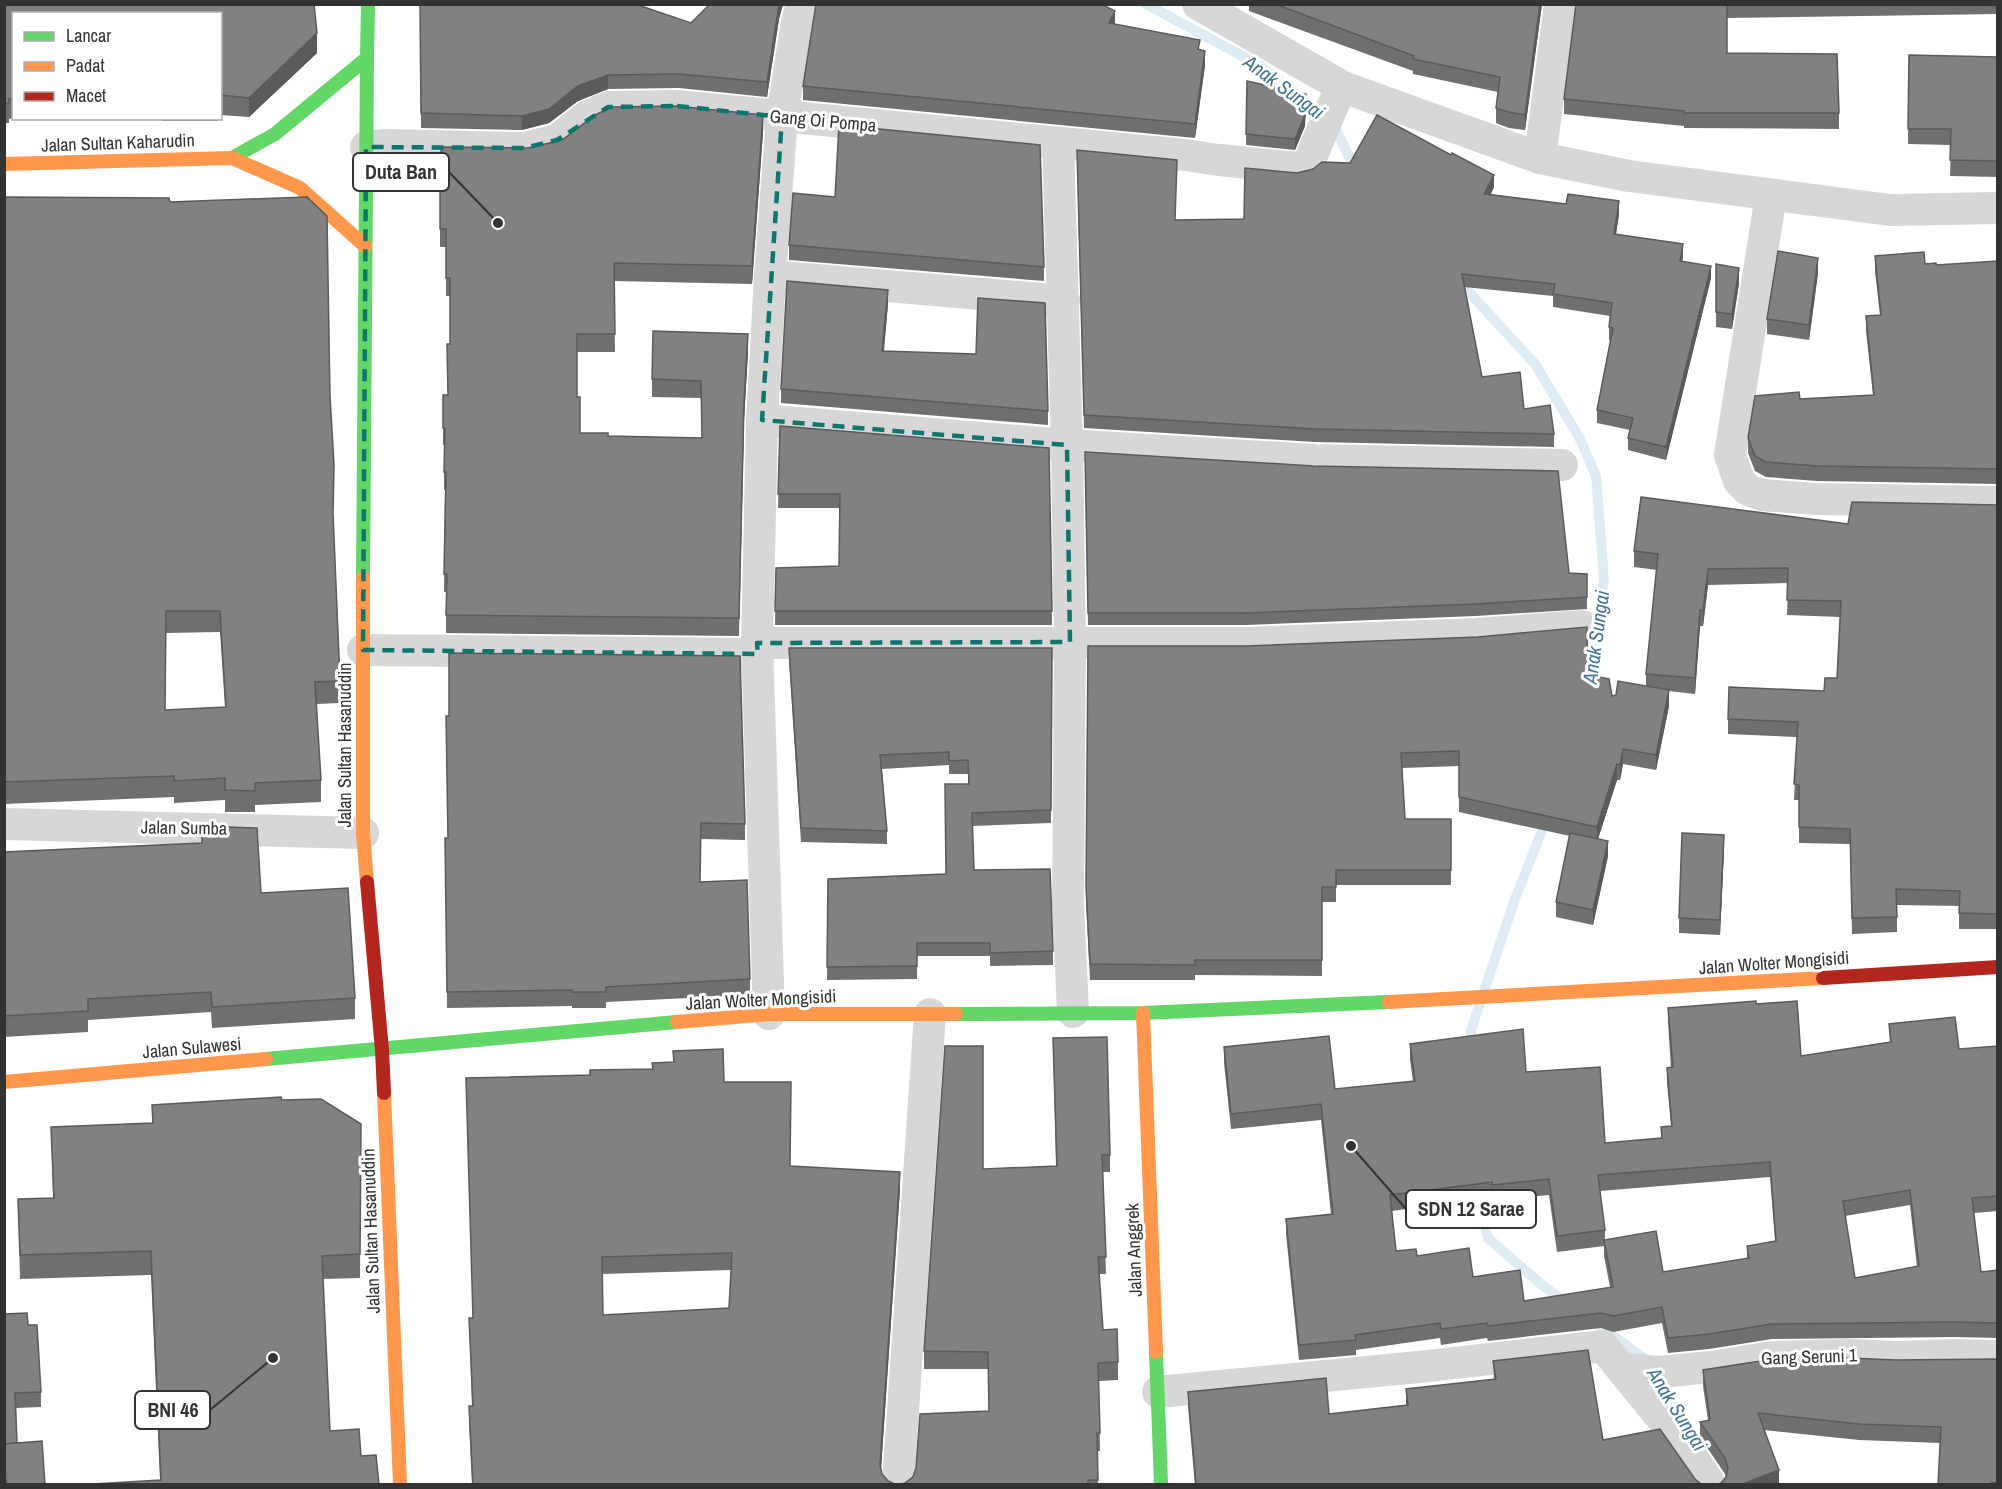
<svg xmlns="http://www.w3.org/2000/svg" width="2002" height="1489" font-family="'Archivo Narrow',sans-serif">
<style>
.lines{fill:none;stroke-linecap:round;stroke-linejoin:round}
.stream{stroke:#ddebf3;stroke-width:10}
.street{stroke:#d7d7d7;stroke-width:32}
.fast{stroke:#63d668;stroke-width:14}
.slow{stroke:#ff974d;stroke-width:14}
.jam{stroke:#b3261e;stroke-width:14}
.wall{fill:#6f6f6f;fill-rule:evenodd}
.shaded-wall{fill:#5a5a5a}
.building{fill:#818181;stroke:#5a5a5a;stroke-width:1.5;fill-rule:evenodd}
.marked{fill:none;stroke:#0f766e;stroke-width:4.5;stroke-dasharray:12 8;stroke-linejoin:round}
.labels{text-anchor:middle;stroke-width:6;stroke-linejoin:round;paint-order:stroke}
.street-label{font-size:18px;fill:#333;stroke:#fff}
.water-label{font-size:20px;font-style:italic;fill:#3f7597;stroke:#fff}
.leader{fill:none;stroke:#333;stroke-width:2}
.callout-dot{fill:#333;stroke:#fff;stroke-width:2}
.callout{fill:#fff;stroke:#333;stroke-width:2}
.callout-label{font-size:20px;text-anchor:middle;font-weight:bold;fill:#333}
</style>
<rect width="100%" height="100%" fill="#fff"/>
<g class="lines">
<!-- stream -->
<g class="stream">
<path d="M1146,4L1259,65L1334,125L1352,163L1359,172"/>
<path d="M1454,276L1535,364L1579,437L1596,476L1604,579L1589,689"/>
<path d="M1473,1050L1471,1030L1515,899L1547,818"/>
<path d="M1475,1185L1488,1238L1542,1285L1568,1304"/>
<path d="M1593,1321L1645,1359L1647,1363"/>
<path d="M1655,1376L1690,1431"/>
</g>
<!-- street -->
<g class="street">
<path d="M1198,4L1343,87L1540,158L1629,176L1890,210L1998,208"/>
<path d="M1058,143L1067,445L1070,642L1068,903L1073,1012"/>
<path d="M366,147L385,145L524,148L557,140L586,117L608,107L677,106L1185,155L1219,160L1298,168L1307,165L1310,160L1333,105L1343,87"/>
<path d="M1540,158L1560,4"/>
<path d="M1771,195L1730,455L1739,481L1748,490L1762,495L1816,499L1998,502"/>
<path d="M770,276L1064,301"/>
<path d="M762,420L1067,445L1314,460L1562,465"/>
<path d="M757,643H1246L1477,634L1582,626"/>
<path d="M363,650L758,654"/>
<path d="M4,824L363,833"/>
<path d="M769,1014L757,643L762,420L770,276L782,117L797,22L802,4"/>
<path d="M1622,1369L1660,1372L1711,1367L1772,1357L1849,1355L1897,1357L1954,1355L1998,1356"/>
<path d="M1158,1392L1419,1367L1603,1346L1684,1446L1710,1484"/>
<path d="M898,1484L930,1014"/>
</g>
<!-- fast -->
<g class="fast">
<path d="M232,158L275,134L367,58L368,4"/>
<path d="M363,578L367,58"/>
<path d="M956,1014L1143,1013L1389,1002"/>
<path d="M266,1059L677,1022"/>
<path d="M1156,1352L1161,1484"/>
</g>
<!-- slow -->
<g class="slow">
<path d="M4,164L232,158L300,188L365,246"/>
<path d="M363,578V833L367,882"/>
<path d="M1389,1002L1823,978"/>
<path d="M1143,1013L1156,1352"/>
<path d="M677,1022L769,1014H956"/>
<path d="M4,1082L266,1059"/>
<path d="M384,1093L400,1484"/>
</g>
<!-- jam -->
<g class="jam">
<path d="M367,882L382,1050L384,1093"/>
<path d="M1823,978L1998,967"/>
</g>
</g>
<!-- wall -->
<g class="wall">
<path d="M4,4H314L317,33V53L249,117L220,115V14H14V118L9,119V123H4Z"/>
<path d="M420,4H637V6L691,23L710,4H783L779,19L767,97L679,88L608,89L578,101L549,123L522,130L421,128Z"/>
<path d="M1249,4H1542L1525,130L1509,128L1496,123V108L1498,92L1413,74V71L1249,11Z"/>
<path d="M1576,4H1998V14L1727,18V53L1839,113V129L1684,128V126L1564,114V99Z"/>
<path d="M1115,24L1200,50L1205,65L1195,138L803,100V86Z"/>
<path d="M1909,55L1998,57V177L1950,176L1951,145L1908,144Z"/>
<path d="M1247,81L1306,105L1305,126L1295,150L1246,145Z"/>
<rect x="162" y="118" width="55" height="3"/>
<path d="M763,132L752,284L614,281L615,352H577V397L580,433L608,436L702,438L701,398L652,397V379L748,352L744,420L739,636L446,633V592H444L445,490H444V445H443V395H448L450,344V296H446V247H440V183L528,148Z"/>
<path d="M1077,163L1176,220L1244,219L1297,173L1494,187L1491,194L1619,214L1616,234L1683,257L1682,261L1711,278L1666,460L1628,450V438L1630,430L1597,423V410L1611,340H1609V327L1610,316L1553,307V296L1464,287L1482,377L1524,409L1554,434V447L1315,442L1084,428Z"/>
<path d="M4,197L170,202L330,396L333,521L340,681V703L316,704L321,780V802L255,805V812H225V800L174,803V797L4,804ZM220,632L225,707L165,710L166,633Z"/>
<path d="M789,245L1044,267V281L789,260Z"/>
<path d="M1875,256L1936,265L1998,261V484L1817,481L1766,477L1755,471L1748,453V438L1800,399L1873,395L1866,331V316L1880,315L1875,272Z"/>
<path d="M1716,264L1739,283L1732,329L1716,327Z"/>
<path d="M1818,273L1809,340L1767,334V319Z"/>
<path d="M888,304L884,351L1048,411V425L781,403V389Z"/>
<path d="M780,426L1049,448L1052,625H775L776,568L839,566V508H778Z"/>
<path d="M1085,452L1569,573L1587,574V609L1476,616L1246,625H1088Z"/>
<path d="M1998,505V929H1959V906L1897,905V932L1852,934L1850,844L1799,843V800H1794L1797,737L1728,734V719L1824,691L1837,678L1840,617L1787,615L1788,583L1708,585L1703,626H1700L1695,694L1669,691V706L1656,770L1623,764L1620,780H1617L1598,839L1608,856L1593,925L1556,917V902L1570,836L1459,812V766L1402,768L1405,819H1451V885H1336V902H1322V976L1195,975V980H1090L1086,903L1088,646L1588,675L1612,696L1616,695L1646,686V674L1657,570L1634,567V551Z"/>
<path d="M789,648H1052L1051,823L972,826L974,870L1053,951V965L990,966V956H917V979L827,980L828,879L946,874L968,784V774H949V765L882,769L887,831V844L801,842L789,661Z"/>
<path d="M446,716L745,824V840L701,839L700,882L750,979V995L606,1002V1008H572V1006L447,1008L445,838H448Z"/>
<path d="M1724,849L1720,935L1679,933V918Z"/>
<path d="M4,852L261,893L355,998V1019L212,1028L211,1012L88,1020V1032L4,1037Z"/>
<path d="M1756,1004L1801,1056L1890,1042L1889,1024L1959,1049L1998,1046V1211L1974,1213L1981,1272L1998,1270V1338L1954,1337L1772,1339L1709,1349L1668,1353L1662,1323L1613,1332L1601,1328L1488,1341L1487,1338L1441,1345L1440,1338L1356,1350V1355L1299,1360L1286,1234V1219L1331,1214L1321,1120L1231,1129L1224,1063V1047L1335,1089L1413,1081L1410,1059V1044L1526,1072L1605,1143L1661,1138V1127L1671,1126L1667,1083V1068H1671L1668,1023V1008ZM1770,1177L1775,1241L1747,1246V1259L1663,1272L1605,1240V1230L1600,1191ZM1549,1195L1557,1252L1604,1246V1256L1610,1287L1524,1301L1473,1277L1417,1256L1396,1251L1392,1211L1492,1197V1200ZM1910,1205L1917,1267L1855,1278L1845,1216Z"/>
<path d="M1053,1038L1110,1155V1172H1103L1106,1274H1099L1103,1330L1118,1362V1380L1099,1381L1100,1451H1097L1098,1485H898L905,1483L989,1411L988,1369H924V1351L983,1169L1056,1166Z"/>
<path d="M673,1051L724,1082L790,1166L900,1189L881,1470L882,1474L888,1481L897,1485H472L469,1423V1406H472L469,1318H473L466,1078L590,1075L652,1069L673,1062ZM731,1270L729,1308L603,1315L602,1274Z"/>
<path d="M282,1100L361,1124L360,1278L323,1279L330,1431L160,1480L151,1275L20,1279L18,1199L53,1198L51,1127L152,1123V1105Z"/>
<path d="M4,1314L28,1325L41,1392V1407L16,1408L17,1443L45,1485H4Z"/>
<path d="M1998,1359V1485H1938L1940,1443L1859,1440L1764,1430L1779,1485L1721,1483L1726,1477L1725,1474L1700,1437V1422L1708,1420L1703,1386V1370L1896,1360Z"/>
<path d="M1493,1361L1603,1440L1695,1479L1702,1484L1195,1485L1188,1407V1392L1329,1414L1406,1405V1389L1494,1379Z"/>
</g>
<!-- shaded-wall -->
<g class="shaded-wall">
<path d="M783,4L779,19L767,97V82L779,5Z"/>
<path d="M1540,4H1542L1525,130V115Z"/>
<path d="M1115,11V25L1109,23Z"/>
<path d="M317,33V53L249,117V98Z"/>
<path d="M1205,51V65L1195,138V124Z"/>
<path d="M608,75V89L578,101L549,123L522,130V116L578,86Z"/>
<path d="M1306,94L1305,126L1295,150V139Z"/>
<path d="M763,115V132L752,284V266Z"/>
<path d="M1494,175V187L1484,206V194Z"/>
<path d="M1619,201V214L1614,247V234Z"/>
<path d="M1683,244V257L1680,274V261Z"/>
<path d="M1818,258V273L1809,340V325Z"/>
<path d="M1711,266V278L1666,460V447Z"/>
<path d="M1739,268V283L1732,329V314Z"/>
<path d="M888,290V304L882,365V351Z"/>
<path d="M748,334V352L744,420L739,636L744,402Z"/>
<path d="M1708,569V585L1703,626V611Z"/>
<path d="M1700,610V626L1695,694V678Z"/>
<path d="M1669,690V706L1656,770V755Z"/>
<path d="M1623,749V764L1620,780V765Z"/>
<path d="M1617,764V780L1597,842V827Z"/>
<path d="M1724,835V849L1720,935V920Z"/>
<path d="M1608,841V856L1593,925V910Z"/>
<path d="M900,1172V1189L880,1483V1465Z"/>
<path d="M1779,1470V1485H1740Z"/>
</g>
<!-- building -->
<g class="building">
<path d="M4,4H314L317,33L249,98L220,95V14H14V99H9V103L4,104Z"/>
<path d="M420,4H635L691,23L710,4H779L767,82L679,74L608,75L578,86L549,109L522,116L421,113Z"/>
<path d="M816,4H1101L1115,11L1109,23L1200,40L1198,49L1205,51L1195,124L803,86Z"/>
<path d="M1275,4H1540L1525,115L1509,112L1496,108L1500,77L1413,59L1414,56Z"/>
<path d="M1576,4H1727V53L1837,54L1839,113H1684V111L1564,99Z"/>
<path d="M1909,55L1998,57V161L1950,160L1951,129H1908Z"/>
<path d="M1247,81L1306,94L1305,115L1295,139L1246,134Z"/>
<path d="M676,106L763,115L752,266L614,263L615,334H577V397H580V433H608V436L702,438L701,381L652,379L653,331L748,334L744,402L739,618L446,615L447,574H444L446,472H444L445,428H443V395H448L447,344H450V278H446V229H440V183H442L441,147L528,148L562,140L595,115L612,107Z"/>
<path d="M1377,115L1451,155L1452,153L1494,175L1484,194L1566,204L1568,194L1619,201L1614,234L1683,244L1680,261L1711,266L1666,447L1628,438L1633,418L1597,410L1613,328L1609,327L1612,303L1553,294L1555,284L1462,274L1482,377L1520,372L1524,409L1550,405L1554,434L1315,429L1084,415L1077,150L1177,160L1175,220L1244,219L1245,168L1297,173L1313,169L1322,162L1350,163Z"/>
<path d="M839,125L1040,145L1044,267L789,245L793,193L835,197Z"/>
<path d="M4,197L169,198L170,202L307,197L327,216L330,396L334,465L333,513L340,681L315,682L321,780L255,783V791L225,790V778L174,781V776L4,782ZM166,611H220L226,707L165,710Z"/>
<path d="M1778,251L1818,258L1809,325L1767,319Z"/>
<path d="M1924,252L1925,264L1936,263V265L1998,261V469L1817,466L1766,462L1755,456L1748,438L1755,396L1799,392L1800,399L1874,395L1866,316L1881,315L1875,256Z"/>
<path d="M1716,264L1739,268L1732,314L1716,312Z"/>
<path d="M787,281L888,290L882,351L976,354L978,298L1045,303L1048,411L781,389Z"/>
<path d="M780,426L1049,448L1052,611H775L776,568L839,566L840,494H778Z"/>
<path d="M1085,452L1313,466L1558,471L1569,573L1587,574V597L1476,604L1246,613H1088Z"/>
<path d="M1641,497L1848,524L1852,502L1998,505V914L1959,913L1960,891L1896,889L1897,917L1852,918L1850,829L1799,827V785L1794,784L1798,722L1728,719L1729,687L1824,691L1825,678H1837L1841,601L1787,600L1788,568L1708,569L1703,611L1700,610L1695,678L1646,674L1658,554L1634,551Z"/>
<path d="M1587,627L1588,675L1609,679L1612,696L1616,695L1618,681L1669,690L1656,755L1623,749L1620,765L1617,764L1597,827L1459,797V751L1401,753L1405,819H1451V870H1336V887H1322V960H1195V965L1090,964L1086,887L1088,646H1247L1478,637Z"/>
<path d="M789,648H1052L1051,810L972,813L974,870L1050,869L1053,951L990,953V943H917V966L827,967L828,879L946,874L945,784H969L968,760L949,761V752L880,755L887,831L801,828Z"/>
<path d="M449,653L740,656L745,824L701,823L700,882L747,880L750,979L606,987V992H572V990L447,992L445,838H448L446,716H449Z"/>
<path d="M227,827L257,828L261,893L348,888L355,998L212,1007L211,992L88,999V1011L4,1016V852L202,843V836L228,834Z"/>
<path d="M1570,833L1608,841L1593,910L1556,902Z"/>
<path d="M1682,833L1724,835L1720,920L1679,918Z"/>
<path d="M1756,1001V1004L1797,1001L1801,1056L1891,1042L1889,1024L1955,1017L1959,1049L1998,1046V1196L1972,1198L1981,1272L1998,1270V1323L1954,1322L1772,1324L1709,1334L1668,1338L1662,1307L1613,1316L1601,1313L1488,1326L1487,1323L1441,1329L1440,1323L1355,1335L1356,1340L1299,1345L1286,1219L1333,1214L1321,1104L1231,1114L1224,1047L1329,1036L1335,1089L1415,1081L1410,1044L1523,1029L1526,1072L1600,1067L1605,1143L1662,1138L1661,1127L1672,1126L1667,1068L1673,1067L1668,1008ZM1770,1162L1776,1241L1747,1246L1749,1258L1663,1272L1656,1231L1604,1240L1613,1287L1524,1301L1520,1270L1473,1277L1469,1248L1417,1256L1416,1249L1396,1251L1390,1195L1492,1182V1185L1549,1179L1557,1236L1605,1230L1598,1175ZM1910,1190L1919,1266L1855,1278L1843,1201Z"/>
<path d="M1107,1037L1110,1155H1102L1106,1257H1098L1103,1330L1117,1329L1118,1362L1098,1363L1100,1433H1097L1098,1480H1088V1485H898L905,1483L913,1477L916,1468L920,1414L989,1411L988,1352L924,1351L945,1046H983V1169L1057,1166L1053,1038Z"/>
<path d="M723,1049L724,1082H791L790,1166L900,1172L880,1465L882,1474L888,1481L897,1485H473L469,1406H473L469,1318H473L466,1078L590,1075V1070L653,1069L652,1063L674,1062L673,1051ZM732,1253L729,1308L603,1315L602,1257Z"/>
<path d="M281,1097L282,1100L321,1099L361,1124L360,1254L322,1256L330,1431L359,1429L361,1456L376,1455L379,1485H76L161,1480L151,1251L20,1255L18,1199L54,1198L51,1127L153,1123L152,1105Z"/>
<path d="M27,1313L28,1325H37L41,1392L15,1393L17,1443L4,1444V1314Z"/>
<path d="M1588,1350L1603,1440L1660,1429L1695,1479L1702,1485H1196L1188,1392L1326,1378L1329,1414L1408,1405L1406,1389L1496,1379L1493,1361Z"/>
<path d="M1849,1358L1896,1360L1998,1359V1483L1992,1482L1991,1485H1938L1941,1427L1859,1424L1758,1413L1779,1470L1740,1485H1716L1721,1483L1726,1477L1728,1468L1725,1458L1700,1422L1710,1420L1703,1370L1774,1359Z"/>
<path d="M42,1441L45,1485H6L4,1444Z"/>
</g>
<!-- marked area -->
<path class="marked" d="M677,106L782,117L762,420L1067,445L1070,642L757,643L758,654L363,650L366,147L524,148L557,140L608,107Z"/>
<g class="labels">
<!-- street labels -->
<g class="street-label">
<text transform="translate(823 121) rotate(5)" y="6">Gang Oi Pompa</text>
<text transform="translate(118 143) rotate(-2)" y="6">Jalan Sultan Kaharudin</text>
<text transform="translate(345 745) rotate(-90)" y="6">Jalan Sultan Hasanuddin</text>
<text transform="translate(184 828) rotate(1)" y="6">Jalan Sumba</text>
<text transform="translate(1774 963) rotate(-4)" y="6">Jalan Wolter Mongisidi</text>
<text transform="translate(761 1000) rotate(-3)" y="6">Jalan Wolter Mongisidi</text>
<text transform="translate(192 1048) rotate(-5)" y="6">Jalan Sulawesi</text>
<text transform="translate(371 1231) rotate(-92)" y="6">Jalan Sultan Hasanuddin</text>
<text transform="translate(1134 1250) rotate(-92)" y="6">Jalan Anggrek</text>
<text transform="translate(1809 1357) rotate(-2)" y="6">Gang Seruni 1</text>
</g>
<!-- water labels -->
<g class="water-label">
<text transform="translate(1284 87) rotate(36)" y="7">Anak Sungai</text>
<text transform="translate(1596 637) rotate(-82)" y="7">Anak Sungai</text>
<text transform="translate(1677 1409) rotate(58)" y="7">Anak Sungai</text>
</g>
</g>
<!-- callouts -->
<path class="leader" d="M498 223L449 172M1351 1146L1406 1209M273 1358L210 1410"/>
<g class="callout-dot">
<circle cx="498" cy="223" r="6"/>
<circle cx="1351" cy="1146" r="6"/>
<circle cx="273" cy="1358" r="6"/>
</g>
<g class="callout">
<rect x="353" y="153" width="96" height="38" rx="6"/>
<rect x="1406" y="1190" width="130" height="38" rx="6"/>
<rect x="135" y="1391" width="75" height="38" rx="6"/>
</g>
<g class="callout-label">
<text x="401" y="179">Duta Ban</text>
<text x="1471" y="1216">SDN 12 Sarae</text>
<text x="173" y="1417">BNI 46</text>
</g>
<!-- border -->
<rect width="2002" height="1489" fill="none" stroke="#333333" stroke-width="12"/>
<!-- legend -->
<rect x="12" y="12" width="210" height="108" fill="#ffffff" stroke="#adadad" stroke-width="1.5"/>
<rect x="24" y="32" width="30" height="9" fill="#63d668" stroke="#adadad" stroke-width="1.5"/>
<text x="66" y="42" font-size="18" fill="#333333">Lancar</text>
<rect x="24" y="62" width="30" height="9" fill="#ff974d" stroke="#adadad" stroke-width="1.5"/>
<text x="66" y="72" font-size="18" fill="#333333">Padat</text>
<rect x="24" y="92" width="30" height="9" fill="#b3261e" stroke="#adadad" stroke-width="1.5"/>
<text x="66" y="102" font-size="18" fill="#333333">Macet</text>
</svg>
